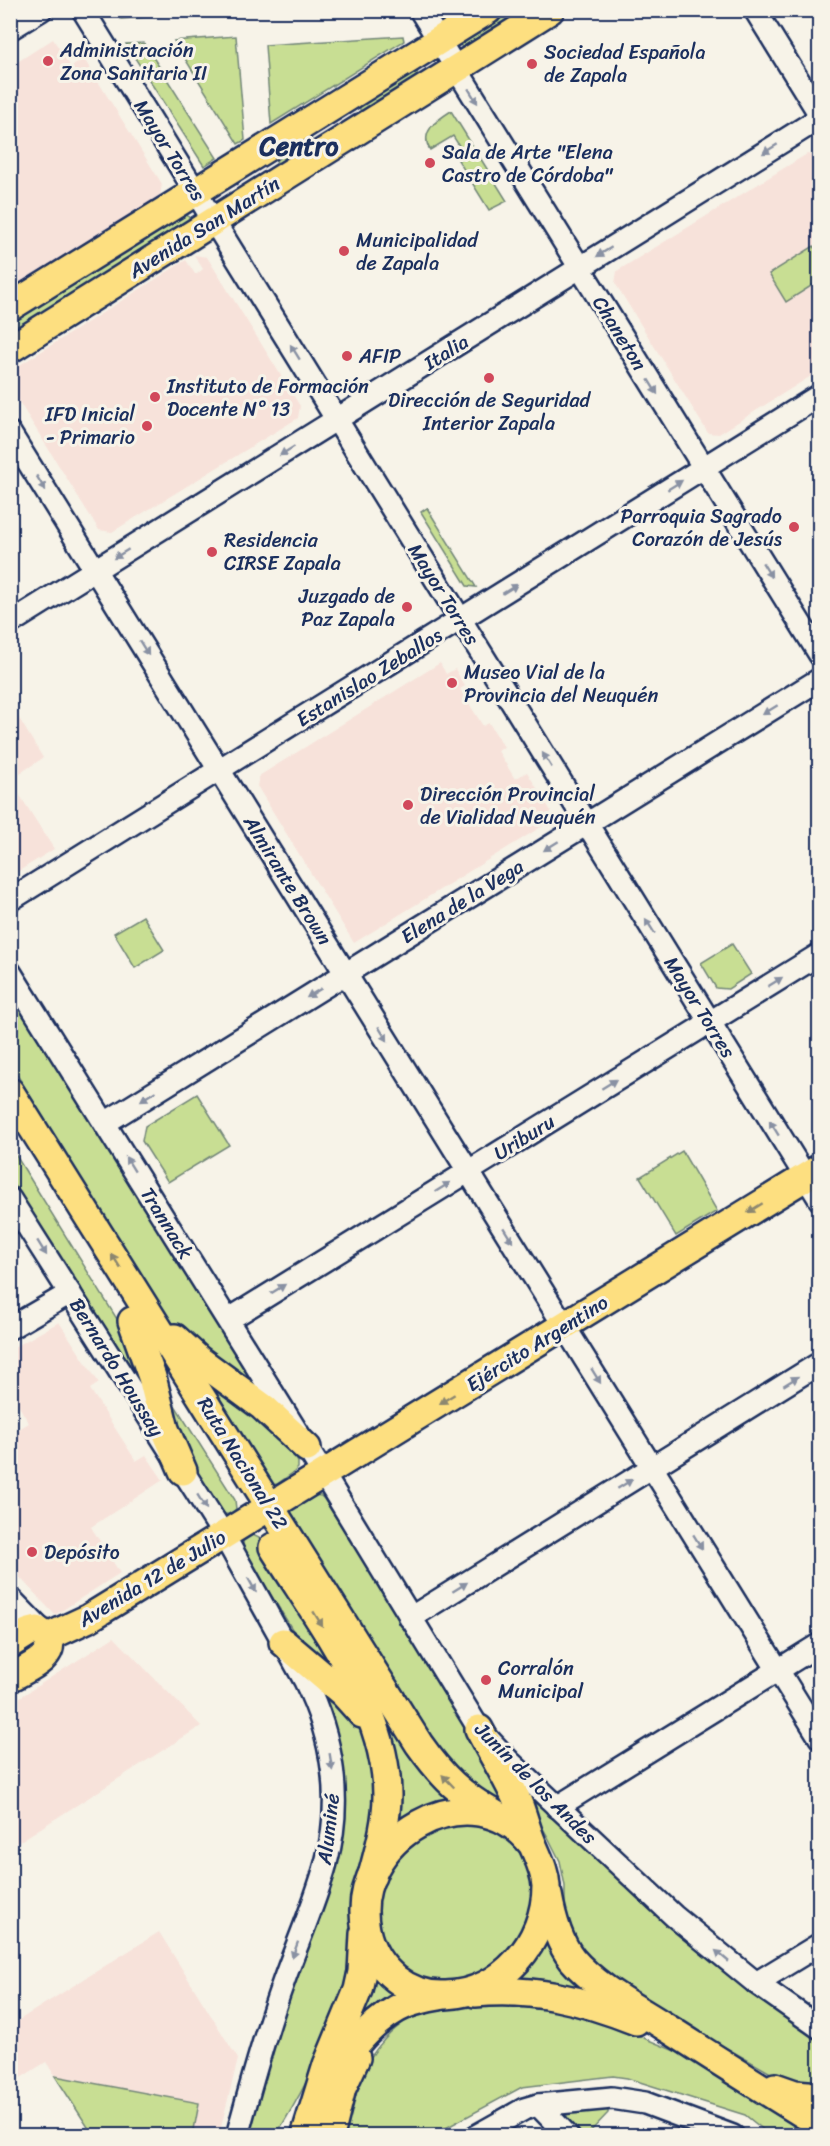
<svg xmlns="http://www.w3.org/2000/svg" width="830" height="2146" font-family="Sriracha,sans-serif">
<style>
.built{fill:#f7e2da}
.green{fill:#c8de93;stroke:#728678;stroke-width:1.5}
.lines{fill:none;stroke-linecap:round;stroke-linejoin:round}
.minor-casing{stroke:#1b2f5e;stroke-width:26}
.major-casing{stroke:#1b2f5e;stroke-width:32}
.minor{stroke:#f7f3e8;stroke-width:21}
.major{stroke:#fddf80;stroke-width:27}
.oneway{fill:#8991a3}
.oneway2{fill:#8c876f}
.poi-dot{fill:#d1495b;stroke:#f7f3e8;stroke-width:2}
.labels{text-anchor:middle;stroke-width:6;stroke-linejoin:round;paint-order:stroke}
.poi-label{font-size:20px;fill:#1b2f5e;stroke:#f7f3e8;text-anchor:start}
.street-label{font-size:20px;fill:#1b2f5e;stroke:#f7f3e8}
.district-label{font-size:26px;font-weight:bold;fill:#1b2f5e;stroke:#f7f3e8}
</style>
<rect width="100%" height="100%" fill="#f7f3e8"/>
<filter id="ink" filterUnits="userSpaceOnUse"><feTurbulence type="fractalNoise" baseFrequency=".0167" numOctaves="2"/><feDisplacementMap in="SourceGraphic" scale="12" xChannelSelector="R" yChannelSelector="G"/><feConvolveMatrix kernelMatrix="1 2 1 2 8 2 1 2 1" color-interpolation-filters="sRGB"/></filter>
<g filter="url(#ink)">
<!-- built -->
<g class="built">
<path d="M53,39L71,67L84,59L162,184L160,196L11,288V66Z"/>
<path d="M807,154L819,157V371L719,434L708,433L615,283L617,271Z"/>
<path d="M194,255L207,257L300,406L298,418L112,532L99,530L11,389L12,370L186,260L195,274H197L203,269Z"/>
<path d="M440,663L446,674L455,669L465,686L460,689L483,726L489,723L504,747L498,751L515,779L527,772L551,811L549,822L354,943L257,786L259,776Z"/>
<path d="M11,705L43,758L11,779Z"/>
<path d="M10,780L54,849L11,876H10Z"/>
<path d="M59,1322L99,1383L90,1389L136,1461L146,1455L163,1480L91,1527L120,1573L55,1615L11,1568V1434L29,1423L11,1393L10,1350Z"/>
<path d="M114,1637L201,1726L11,1847V1703Z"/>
<path d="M159,1932L238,2059L219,2135H93L46,2062L11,2084V2025Z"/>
</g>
<!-- green -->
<g class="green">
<path d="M230,11L121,19L120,11L230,10Z"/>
<path d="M497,11H542L466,51L460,45V40Z"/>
<path d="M236,36L245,140L238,144L174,41Z"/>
<path d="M403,36L404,41L271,124L265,45Z"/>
<path d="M144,43L217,158L204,166L126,44Z"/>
<path d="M416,61L419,86L361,123L359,96Z"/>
<path d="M451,111L507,201L489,210L458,160L465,155L453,136L430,150C419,132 437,120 451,111Z"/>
<path d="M310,126L313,153L277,175L276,148Z"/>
<path d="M184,211L191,220L11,342V314Z"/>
<path d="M814,246L819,255V281L786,302L769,274Z"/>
<path d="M427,508L476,587L467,586L421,512Z"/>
<path d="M143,916L164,950L135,968L114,933Z"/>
<path d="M732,944L751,974L728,989L716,988L701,963Z"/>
<path d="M11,987L261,1395L174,1328L11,1065Z"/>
<path d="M197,1094L229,1145L168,1182L142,1141L145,1126Z"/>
<path d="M10,1146L138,1353L153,1409L11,1181Z"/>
<path d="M682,1151L717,1211L676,1236L640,1177Z"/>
<path d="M196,1367L287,1443L298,1462V1468L294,1472L277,1484L272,1485Z"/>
<path d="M159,1380L235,1500L236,1509C233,1514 227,1516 221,1512L182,1451Z"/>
<path d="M314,1495L321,1496L324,1499L478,1741L510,1801L505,1807L448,1767L289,1512L293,1507Z"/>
<path d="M248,1535H253L259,1538L345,1681L300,1642L244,1551L243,1541Z"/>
<path d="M312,1677C333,1699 362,1720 370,1752C382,1803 366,1841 356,1891C350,1922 351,1955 344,1986C331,2038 304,2090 276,2135L246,2136L266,2059L337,1850Z"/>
<path d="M379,1701L449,1798L400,1824L396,1823Z"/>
<path d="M514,1779L687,1940L770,2004L819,2038V2089L783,2080L629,1993L616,1984L573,1943L565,1911V1886L560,1861L548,1837Z"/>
<path d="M471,1823L495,1831L514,1846L522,1856L532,1877L534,1891L532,1915L506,1956L489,1971L451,1985L411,1976L389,1956L374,1919L382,1880L398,1855L439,1827Z"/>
<path d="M547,1935L616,2005L518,1980V1976Z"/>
<path d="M371,1974L398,1995L350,2037Z"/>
<path d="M507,2001L584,2013L689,2057L818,2135H770L745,2115L627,2078L613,2076L522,2087L433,2135L339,2136C350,2085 379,2022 434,2009C457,2004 483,2003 507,2001Z"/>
<path d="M55,2076L199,2103L193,2135H93Z"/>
<path d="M608,2107V2113L587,2135C578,2133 568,2122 566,2113Z"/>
</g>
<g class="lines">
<!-- minor casing -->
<g class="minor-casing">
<g id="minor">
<path d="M83,10L820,1200"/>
<path d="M420,10L820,655"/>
<path d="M755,10L820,115"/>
<path d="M10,29L41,10"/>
<path d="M10,433L820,1738"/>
<path d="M10,623L820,118"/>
<path d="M10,900L820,395"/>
<path d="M10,972L324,1475L479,1729L510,1762L674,1916L756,1983L820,2028"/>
<path d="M105,1123L820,679"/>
<path d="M10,1199L223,1534L305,1681C333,1737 343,1802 326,1863C315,1904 297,1943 283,1983C265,2033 251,2084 237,2136"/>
<path d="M228,1320L820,954"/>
<path d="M10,1328L70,1293"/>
<path d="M10,1598L48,1637"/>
<path d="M410,1618L820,1363"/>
<path d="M557,1807L820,1644"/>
<path d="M756,1983L820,1944"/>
<path d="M538,2105L568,2136"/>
<path d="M476,2136L524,2109L538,2105L612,2098L645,2103L733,2136"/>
</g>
</g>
<!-- major casing -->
<g class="major-casing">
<g id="major">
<path d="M10,307L488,10"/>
<path d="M10,349L550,10"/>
<path d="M10,1092L419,1744C443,1778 460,1794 496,1815"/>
<path d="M132,1321L152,1377L165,1429L183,1471"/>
<path d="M175,1338L198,1359L263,1407L307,1448"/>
<path d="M273,1547C318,1620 387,1707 387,1795C387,1822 379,1849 372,1876"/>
<path d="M48,1637L89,1618L820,1168"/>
<path d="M283,1642L343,1693L362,1714"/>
<path d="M10,1644L29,1632L37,1630L48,1637C57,1658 25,1669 10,1678"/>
<path d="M479,1729C492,1754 508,1779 519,1805C524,1818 527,1831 532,1843C538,1858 545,1870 546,1886C546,1942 502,1993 446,1995C428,1996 410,1990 396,1979C380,1966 370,1950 366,1930C347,1840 471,1766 532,1844"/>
<path d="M548,1895C552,1918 558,1941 572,1959C597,1988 633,2006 664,2026C716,2059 767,2092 820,2124"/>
<path d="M475,1993C534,1988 581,1999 636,2021"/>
<path d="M333,2074C352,2048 376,2016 407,2004C417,2000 428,1998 439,1996"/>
<path d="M775,2087L795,2094L820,2096"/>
<path d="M305,2136L327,2065L358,1990L362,1972L364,1934"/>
<path d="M330,2136L342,2088L356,2058"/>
</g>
</g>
<!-- minor -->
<use href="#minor" class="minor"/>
<!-- major -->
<use href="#major" class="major"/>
</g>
<!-- one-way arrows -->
<defs><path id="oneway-solid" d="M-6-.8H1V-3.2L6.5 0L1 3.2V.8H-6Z" transform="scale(1.5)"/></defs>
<g class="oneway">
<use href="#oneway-solid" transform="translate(473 96) rotate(58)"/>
<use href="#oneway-solid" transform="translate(770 149) rotate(148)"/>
<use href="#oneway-solid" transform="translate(604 252) rotate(148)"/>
<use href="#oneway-solid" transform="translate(295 352) rotate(-122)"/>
<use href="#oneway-solid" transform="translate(653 387) rotate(58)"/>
<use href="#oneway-solid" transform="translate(287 451) rotate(148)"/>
<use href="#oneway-solid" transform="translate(41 483) rotate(58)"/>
<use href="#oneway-solid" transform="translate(675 485) rotate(-32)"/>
<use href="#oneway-solid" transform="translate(121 554) rotate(148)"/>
<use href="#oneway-solid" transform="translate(767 570) rotate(58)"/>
<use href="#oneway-solid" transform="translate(510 589) rotate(-32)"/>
<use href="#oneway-solid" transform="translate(144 648) rotate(58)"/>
<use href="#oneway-solid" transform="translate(770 710) rotate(148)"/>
<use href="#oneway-solid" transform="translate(547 760) rotate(-122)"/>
<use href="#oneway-solid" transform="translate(551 846) rotate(148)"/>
<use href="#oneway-solid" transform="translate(650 926) rotate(-122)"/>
<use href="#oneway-solid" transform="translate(775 982) rotate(-32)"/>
<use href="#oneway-solid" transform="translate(314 993) rotate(148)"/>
<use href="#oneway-solid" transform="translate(383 1034) rotate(58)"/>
<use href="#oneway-solid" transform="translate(609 1084) rotate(-32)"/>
<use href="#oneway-solid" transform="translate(148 1096) rotate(148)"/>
<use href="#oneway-solid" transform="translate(774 1128) rotate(-122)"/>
<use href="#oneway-solid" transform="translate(130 1164) rotate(-122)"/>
<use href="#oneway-solid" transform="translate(443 1187) rotate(-32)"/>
<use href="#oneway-solid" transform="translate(508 1235) rotate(58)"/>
<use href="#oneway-solid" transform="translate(42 1248) rotate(58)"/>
<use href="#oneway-solid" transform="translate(278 1289) rotate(-32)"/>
<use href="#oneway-solid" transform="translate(596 1376) rotate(58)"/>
<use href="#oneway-solid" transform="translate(791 1381) rotate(-32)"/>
<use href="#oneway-solid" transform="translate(625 1484) rotate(-32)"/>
<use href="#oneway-solid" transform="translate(202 1502) rotate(58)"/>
<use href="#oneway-solid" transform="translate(698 1542) rotate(58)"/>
<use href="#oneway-solid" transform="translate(252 1585) rotate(61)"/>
<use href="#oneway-solid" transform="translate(460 1587) rotate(-32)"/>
<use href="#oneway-solid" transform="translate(331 1762) rotate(81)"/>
<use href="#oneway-solid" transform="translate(295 1950) rotate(110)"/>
<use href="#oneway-solid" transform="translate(722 1956) rotate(-140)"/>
</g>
<g class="oneway2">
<use href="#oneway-solid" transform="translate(755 1208) rotate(148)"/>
<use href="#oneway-solid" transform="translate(116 1261) rotate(-122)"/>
<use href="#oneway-solid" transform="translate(447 1399) rotate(148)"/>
<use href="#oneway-solid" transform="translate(318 1619) rotate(58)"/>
<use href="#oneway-solid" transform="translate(448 1781) rotate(-134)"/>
</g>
</g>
<!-- markers -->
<g class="poi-dot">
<circle cx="48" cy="61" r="6"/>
<circle cx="532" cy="64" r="6"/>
<circle cx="430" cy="163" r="6"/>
<circle cx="344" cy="251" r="6"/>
<circle cx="347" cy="356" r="6"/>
<circle cx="489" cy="378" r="6"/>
<circle cx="155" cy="397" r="6"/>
<circle cx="147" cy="426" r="6"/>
<circle cx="794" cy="527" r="6"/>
<circle cx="212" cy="552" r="6"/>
<circle cx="407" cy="607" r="6"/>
<circle cx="452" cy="683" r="6"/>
<circle cx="408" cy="805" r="6"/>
<circle cx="32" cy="1552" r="6"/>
<circle cx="486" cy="1680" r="6"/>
</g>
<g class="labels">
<!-- poi labels -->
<g class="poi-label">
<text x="60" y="57">Administración<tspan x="60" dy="23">Zona Sanitaria II</tspan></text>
<text x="544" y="59">Sociedad Española<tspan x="544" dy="23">de Zapala</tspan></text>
<text x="442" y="159">Sala de Arte "Elena<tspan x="442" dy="23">Castro de Córdoba"</tspan></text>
<text x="356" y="247">Municipalidad<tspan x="356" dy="23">de Zapala</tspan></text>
<text x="359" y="363">AFIP</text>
<text x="167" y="393">Instituto de Formación<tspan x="167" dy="23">Docente N° 13</tspan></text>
<text x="489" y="407" text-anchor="middle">Dirección de Seguridad<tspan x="489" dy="23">Interior Zapala</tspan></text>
<text x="135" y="421" text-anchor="end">IFD Inicial<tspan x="135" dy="23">- Primario</tspan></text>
<text x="782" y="523" text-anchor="end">Parroquia Sagrado<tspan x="782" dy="23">Corazón de Jesús</tspan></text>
<text x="224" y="547">Residencia<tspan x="224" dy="23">CIRSE Zapala</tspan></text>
<text x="395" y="603" text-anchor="end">Juzgado de<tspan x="395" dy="23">Paz Zapala</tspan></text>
<text x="464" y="679">Museo Vial de la<tspan x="464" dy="23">Provincia del Neuquén</tspan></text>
<text x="420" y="801">Dirección Provincial<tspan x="420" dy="23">de Vialidad Neuquén</tspan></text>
<text x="44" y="1559">Depósito</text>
<text x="498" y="1675">Corralón<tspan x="498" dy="23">Municipal</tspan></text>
</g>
<!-- street labels -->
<g class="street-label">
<text transform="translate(170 150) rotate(58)" y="7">Mayor Torres</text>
<text transform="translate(204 227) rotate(-32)" y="7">Avenida San Martín</text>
<text transform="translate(620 333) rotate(58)" y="7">Chaneton</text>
<text transform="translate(446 352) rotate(-32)" y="7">Italia</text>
<text transform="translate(444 594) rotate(58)" y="7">Mayor Torres</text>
<text transform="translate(369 677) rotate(-32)" y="7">Estanislao Zeballos</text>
<text transform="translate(288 880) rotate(58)" y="7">Almirante Brown</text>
<text transform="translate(462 901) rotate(-32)" y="7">Elena de la Vega</text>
<text transform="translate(700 1007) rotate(58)" y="7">Mayor Torres</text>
<text transform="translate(524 1137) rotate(-32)" y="7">Uriburu</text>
<text transform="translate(167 1223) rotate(58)" y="7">Trannack</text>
<text transform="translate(537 1343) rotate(-32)" y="7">Ejército Argentino</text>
<text transform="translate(117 1367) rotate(58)" y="7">Bernardo Houssay</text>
<text transform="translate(243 1463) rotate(58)" y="7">Ruta Nacional 22</text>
<text transform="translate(152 1578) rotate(-31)" y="7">Avenida 12 de Julio</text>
<text transform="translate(536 1783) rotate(45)" y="7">Junín de los Andes</text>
<text transform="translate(328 1829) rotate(-83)" y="7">Aluminé</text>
</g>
<!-- district labels -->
<g class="district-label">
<text x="299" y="155">Centro</text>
</g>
</g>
<!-- margin -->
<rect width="830" height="2146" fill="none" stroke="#f7f3e8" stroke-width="36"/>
<rect x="18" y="18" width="794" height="2110" fill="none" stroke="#1b2f5e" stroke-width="2" filter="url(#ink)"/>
</svg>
